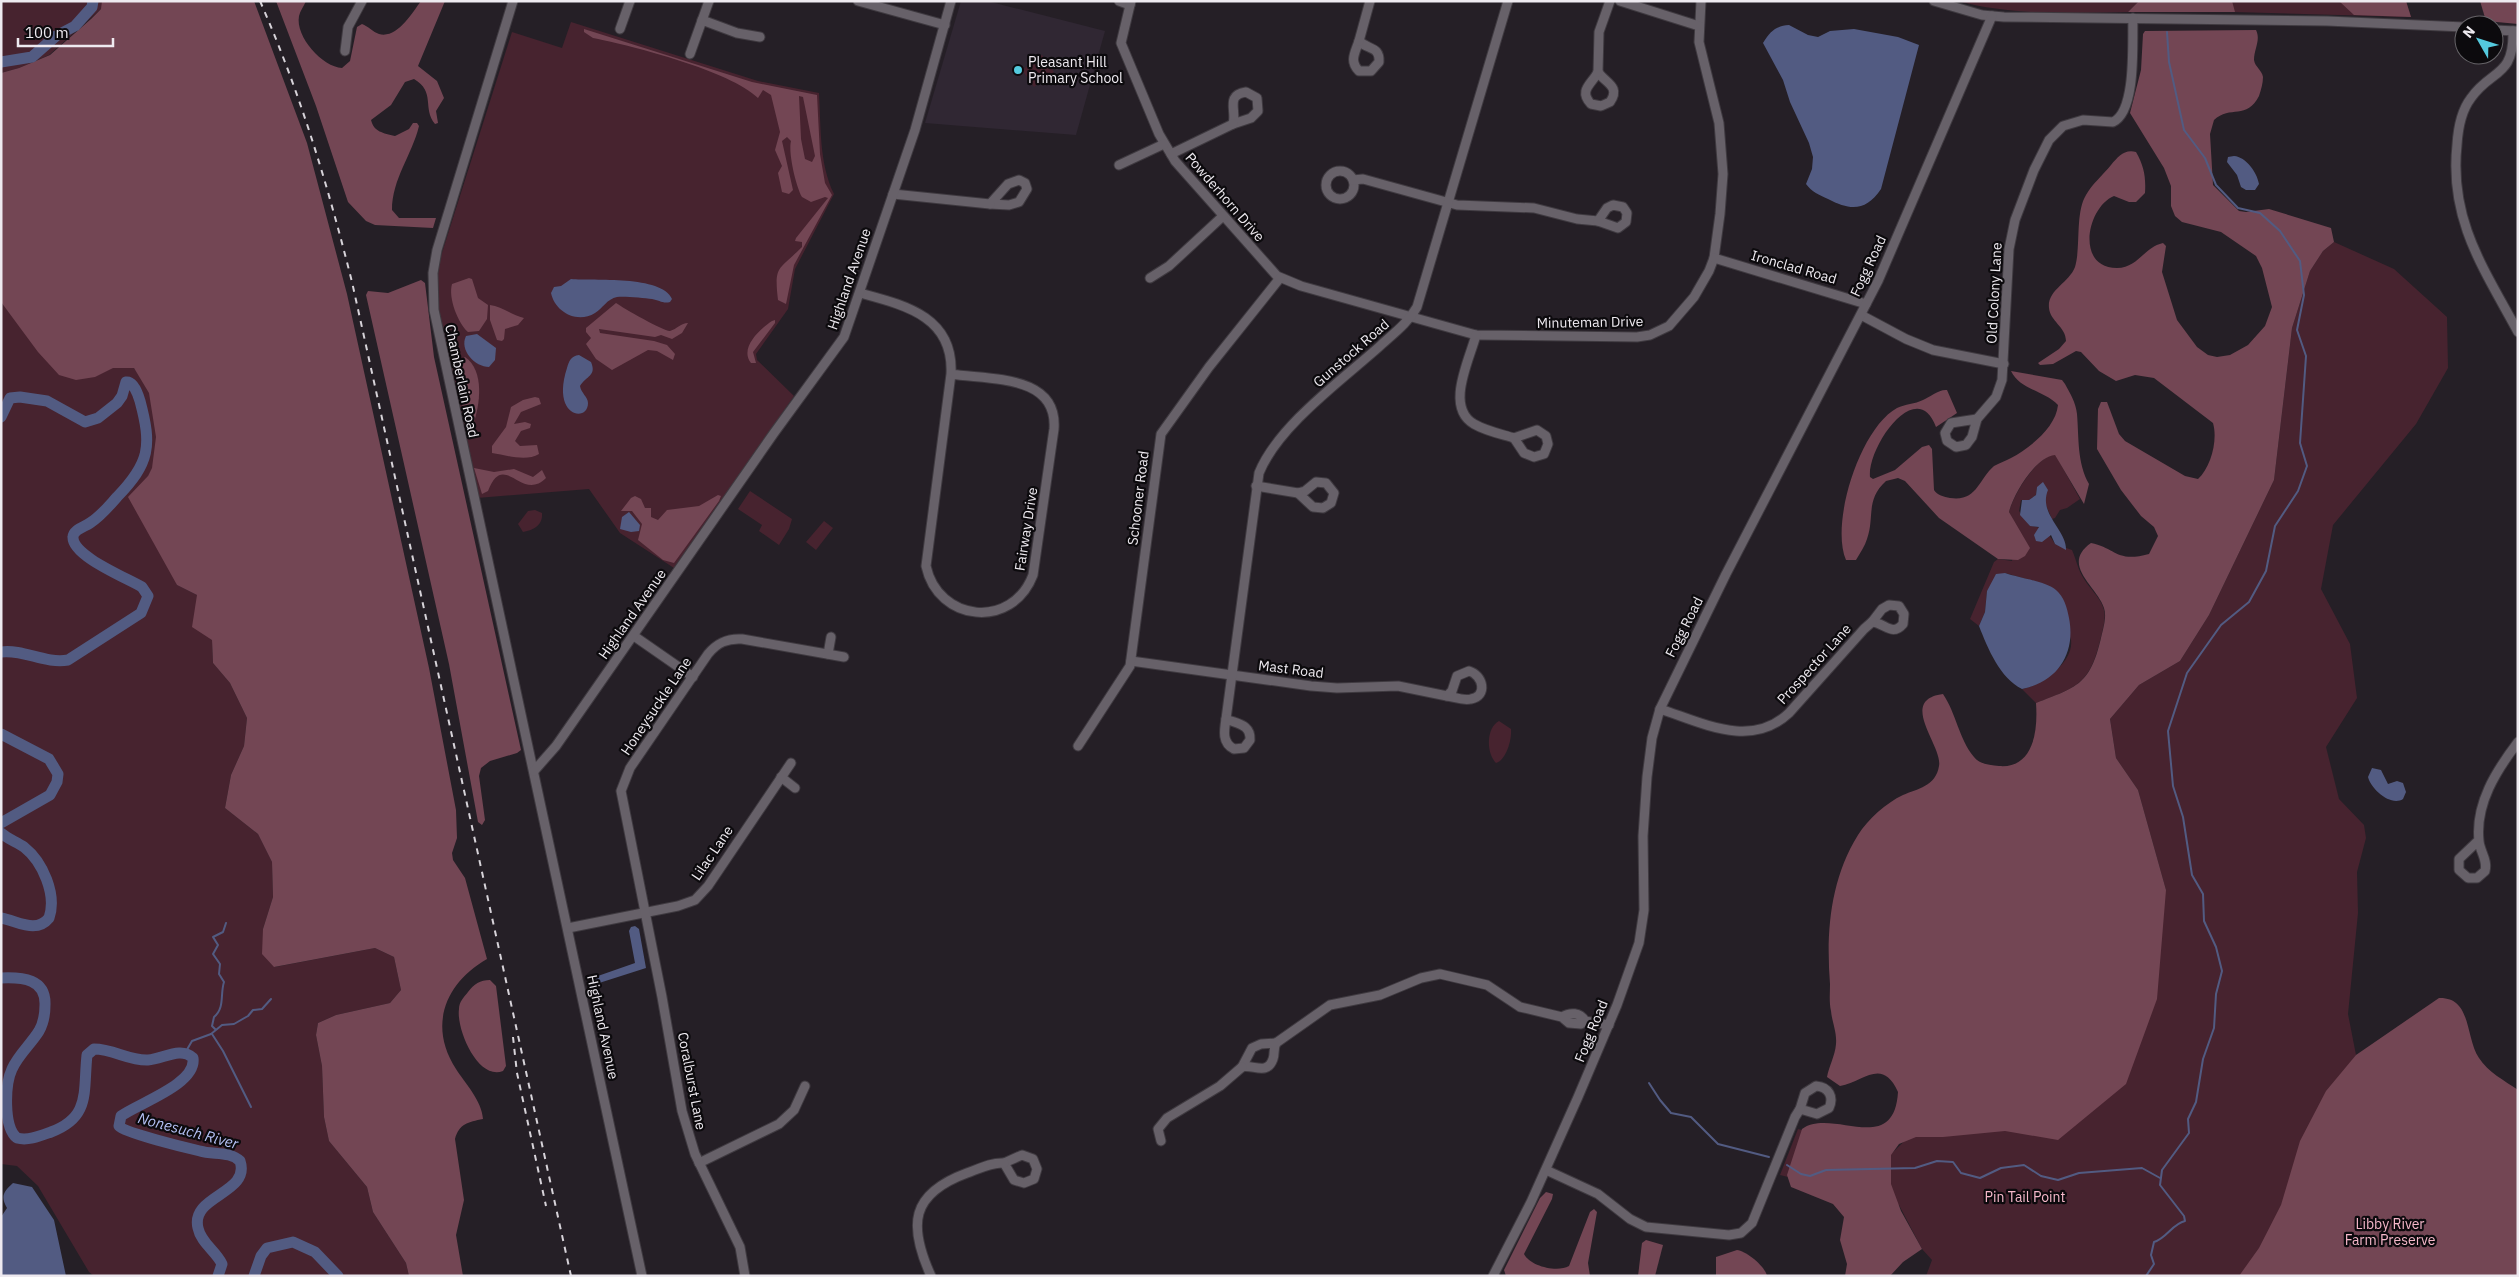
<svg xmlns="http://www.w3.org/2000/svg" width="2519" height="1277" font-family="'IBM Plex Sans',sans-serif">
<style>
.built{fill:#302733}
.green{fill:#47232f}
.forest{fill:#734654;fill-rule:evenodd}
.water{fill:#525b82}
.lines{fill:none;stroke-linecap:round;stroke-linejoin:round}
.stream{stroke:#525b82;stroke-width:2}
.river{stroke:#525b82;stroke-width:11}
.minor-casing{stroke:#3f3a40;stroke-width:11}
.minor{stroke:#676169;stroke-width:9}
.rail{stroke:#d7d3d9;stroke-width:2;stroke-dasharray:6 6;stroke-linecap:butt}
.poi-dot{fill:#54cade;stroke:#0c0a0d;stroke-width:2}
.labels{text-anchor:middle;stroke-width:4.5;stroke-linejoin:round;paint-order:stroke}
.poi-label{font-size:14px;fill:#eeeaf0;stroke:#0c0a0d;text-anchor:start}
.street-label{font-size:14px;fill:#eeeaf0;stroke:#0c0a0d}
.park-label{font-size:14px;fill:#f6b8ca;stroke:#0c0a0d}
.water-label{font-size:15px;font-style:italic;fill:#b5c1f5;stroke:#0c0a0d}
</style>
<rect width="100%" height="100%" fill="#251f26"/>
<!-- built -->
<path class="built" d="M961,1H987L1105,31L1076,135L925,123Z"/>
<!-- green -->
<g class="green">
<path d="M1,1H110L49,55L19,68L1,73Z"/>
<path d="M1958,1H2139L2128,12C2071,13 2014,16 1958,1Z"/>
<path d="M2140,1H2406L2411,17L2235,12Z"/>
<path d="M571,22L758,81L819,93C821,127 819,163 834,194L795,269L788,309L756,354L757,360L794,396L674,568L620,533L589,489L477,498L439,315L437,277L440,259L512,32L562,48Z"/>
<path d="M1042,55L1054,72L1034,87L1022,70Z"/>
<path d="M2334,242L2394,269L2447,317L2448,368L2416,424L2333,525L2321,589L2350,644L2357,698L2326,747L2339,799L2364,825L2366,838L2357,872L2358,913L2348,1014L2356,1055L2352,1061L2518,1276H1926L1932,1260L1922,1249L1899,1205L1780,1175L1798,1129L1892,1153L2166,890L2138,790L2116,758L2110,719L2139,685L2180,661L2209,615L2274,480L2292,328L2310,271L2323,251Z"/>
<path d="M1,302L15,320L134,368L180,421L148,476L177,585L197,595L212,640L213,663L230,683L247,718L244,746L231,775L225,808L258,834L272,862L273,897L263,929L275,967L375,948L394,957L401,990L390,1003L336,1015L318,1023L316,1035L322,1066L324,1117L329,1141L367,1187L373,1212L406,1263L409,1276H94L89,1272L38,1186L17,1166L1,1164Z"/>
<path d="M2055,454L2080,499L2067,508L2060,510L2055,518L2052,519L2045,503L2046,494L2037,487L2036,495L2029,500H2021L2019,511L2030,526C2042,526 2050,535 2055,544L2072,550C2076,559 2078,570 2084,579C2090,589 2099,596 2103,607C2107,616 2103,628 2101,637C2090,684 2078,687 2036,703L2022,689C2041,685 2074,663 2071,640C2069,629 2050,596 2044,584L2005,573L1987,591L1985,612L1979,626L1970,619L1994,562L1998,559L2012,561L2016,527L2009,512C2014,494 2035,458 2055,454Z"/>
<path d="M750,491L792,519L789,529L779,545L759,531L762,525L738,509Z"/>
<path d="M535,510L542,513C543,525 534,530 523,532L518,524L528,511Z"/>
<path d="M824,521L833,528L816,550L806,542Z"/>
<path d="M1499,721L1511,729C1512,740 1506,760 1496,763C1486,753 1486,728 1499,721Z"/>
</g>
<!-- forest -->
<g class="forest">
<path d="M102,1H254L307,143L347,294L429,668L456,810L457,838L452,853L453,860L465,878L487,959C445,983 428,1026 456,1069C465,1083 482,1101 483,1119C468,1122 459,1124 455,1139L464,1200L456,1235L463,1276H409L406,1263L373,1212L367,1187L329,1141L324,1117L322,1066L316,1035L318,1023L336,1015L390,1003L401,990L394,957L375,948L274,967L262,954L263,929L273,897L272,862L258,834L225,808L231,775L244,746L247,718L230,683L213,663L212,640L192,627L197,595L177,585L128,497L148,476L152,468L156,437L149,393L134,368H113L95,377L76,380L59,375L38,352L1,302V73L19,68L50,55L91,19L101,9Z"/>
<path d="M276,1H306C304,6 300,11 299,16C295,37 323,67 342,68L350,61L357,27L362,24C368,26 373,32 379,34C397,39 412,13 421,1H445L418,66L437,81L444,98L436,111L438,123L435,124C422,108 436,92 414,79L405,82L391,105L371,120C374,132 383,133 395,136L409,129L413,123H417L419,126C412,155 392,179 392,210L399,218H436L433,228L375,225L366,221L348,202L316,106Z"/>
<path d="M2139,1H2232L2235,12H2128Z"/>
<path d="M2339,1H2406L2411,17L2354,15Z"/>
<path d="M2480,1H2518V24L2486,21Z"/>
<path d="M584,29L752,82L817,95L820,154L825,183L832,195L794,265L786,304L778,300C774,265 778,271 802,247V242L795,241L796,238L828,198L825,197L811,202L802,197C796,186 788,153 791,141L787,137L782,141L793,190L789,194L782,192L778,173L782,166L775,150L780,132L771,95L763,90L758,98C730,71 634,46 593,38L584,32ZM799,96L803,97L815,156L812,162L805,159L801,139Z"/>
<path d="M2256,30C2261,40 2254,49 2254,60C2255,67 2262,70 2263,77C2263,83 2261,90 2259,96C2247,120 2230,105 2214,120L2210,134L2213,185L2239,211L2246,212L2269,209L2331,228L2334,242L2323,251L2310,271L2292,328L2274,480L2209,615L2180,661L2139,685L2110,719L2116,758L2138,790L2166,890L2157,999L2126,1084L2058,1140L2005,1131L1943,1137H1916L1899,1144L1891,1155V1184L1901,1211L1922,1249L1903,1262L1890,1276H1845L1847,1264L1840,1240L1844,1217L1833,1204L1791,1187L1787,1175L1802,1129C1832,1107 1894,1158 1898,1092C1882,1057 1864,1082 1840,1086L1827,1077C1829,1066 1835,1056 1836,1044C1837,1032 1832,1022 1831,1011C1829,1002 1830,993 1830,984C1826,933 1830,880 1858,835C1868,819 1886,803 1903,795C1917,789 1936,786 1939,766C1943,746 1897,700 1943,694C1956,713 1959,739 1974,757C1979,764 1990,765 1999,766C2034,769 2038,730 2036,703C2077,687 2090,685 2101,638C2103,629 2107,617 2104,608C2097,586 2060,565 2091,543C2116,548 2116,563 2149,554L2158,536L2154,527L2141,516L2121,490L2097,449L2098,409L2101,402H2107L2119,434L2125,441L2185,476L2198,479C2211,467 2218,440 2213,423L2154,378L2135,375L2116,381L2099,371L2081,352L2076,351L2053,364L2040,365L2038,363L2059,349L2066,341C2066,327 2050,321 2049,308C2047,290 2069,283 2075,267C2081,247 2075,213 2086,195C2092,184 2103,175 2111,165C2118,157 2124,149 2136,152C2144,166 2146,177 2145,193L2136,202H2129L2114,196C2087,207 2075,268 2117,268C2138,268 2144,247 2163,243L2166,246L2162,272L2177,320L2197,347L2208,355L2217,357L2230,355L2248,345L2265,326L2272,307L2262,268L2256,256L2221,232L2182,222L2175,216L2171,206V186L2164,168L2130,113L2141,70L2143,34L2145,31Z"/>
<path d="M469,278L472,279L478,298L488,305L487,319L479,331L468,332C458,323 448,298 452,284Z"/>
<path d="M421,280L425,283L434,357L521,750L517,753L490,761L481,768L479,776L485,820L482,825L478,822L449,664L366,295L368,291L388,293Z"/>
<path d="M616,303C623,308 665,332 670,331C677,329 681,323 688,323L682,333L672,339L661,335L655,337L599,329L600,333L654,341L667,345L675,354L673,360L657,351L648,350L612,370L596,359L586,344L591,338L586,332V328Z"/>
<path d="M490,305C501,306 512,315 524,318L518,325L505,329L504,339L502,341L497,340L490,320Z"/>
<path d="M772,321L775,320V323L753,352L756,363H751C739,348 760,329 772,321Z"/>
<path d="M465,357C485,371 480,405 473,425L467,428L454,366Z"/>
<path d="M2011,371L2062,380L2065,384C2070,393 2076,403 2077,414C2079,438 2077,463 2089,484L2084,504L2055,455C2035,457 2013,495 2009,512L2030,548L2025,556L2018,560L1998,559L1939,518L1905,481L1898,478L1886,481C1865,500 1875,517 1867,539C1865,546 1860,553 1856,560H1846C1830,523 1860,428 1897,408C1905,404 1915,404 1923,400C1930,397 1939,389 1947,390L1957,413L1936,427C1917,375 1867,447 1870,477L1873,479L1895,470L1922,447L1929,445L1932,449L1934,490C1937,495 1944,497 1950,498C1977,502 1978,480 1994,466C1999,463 2006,461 2011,458C2030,448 2056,427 2058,405C2044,390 2020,390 2011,371Z"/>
<path d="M535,397L539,398L541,404L521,412L514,424L525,422L531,424L530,428L521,431L515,441L520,446L537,445L539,454C526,462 506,455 492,453V446L506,427L511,407L523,400Z"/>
<path d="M474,468L494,472L514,469L533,477L542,470L546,478C521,503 504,449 488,491L482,494Z"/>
<path d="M718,495L721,496L719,501L674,563L663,560L638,540L642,524L632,511H621L631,498L635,496L641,499L645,508H651V517L658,520L667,510L699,506Z"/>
<path d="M490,980L496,986L506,1066L503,1071C478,1081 456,1029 459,1009C459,1002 464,997 468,992C474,984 480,980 490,980Z"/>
<path d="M2439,998C2472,997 2465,1037 2479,1058C2488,1072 2505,1081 2518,1090V1276H2239L2259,1248L2281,1205L2300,1141L2326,1091L2356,1055Z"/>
<path d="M1546,1192L1553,1194L1552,1199L1524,1254C1530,1266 1557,1273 1569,1266L1590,1212L1594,1209L1597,1212L1588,1263L1590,1276H1506L1504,1270L1540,1198Z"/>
<path d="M1646,1240L1663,1245L1655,1276H1638L1642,1243Z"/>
<path d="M1737,1250C1746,1251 1765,1266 1767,1276H1716V1257Z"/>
</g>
<!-- water -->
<g class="water">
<path d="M1789,25L1808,35L1818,37L1830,31L1854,29L1898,37L1919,45L1881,189C1866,211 1851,211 1828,199C1819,195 1812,192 1806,184L1812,169L1813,157L1809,143L1790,102L1783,80L1763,43C1770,31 1776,26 1789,25Z"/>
<path d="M2234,156C2246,157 2257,172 2259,184L2255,190H2246L2241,187L2237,175L2227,162L2228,157Z"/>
<path d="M571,279C593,281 662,275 672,299L670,302C663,304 659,300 652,299C644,298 624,296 617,297C607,299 603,308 595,313C577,324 555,312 551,293L554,287L561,286Z"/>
<path d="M477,334L496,348L495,360L489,367C475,367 459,350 466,336Z"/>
<path d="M579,355L591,362C597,376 586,376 580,386C581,393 588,397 588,403C588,423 551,417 567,368C569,361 571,356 579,355Z"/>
<path d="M2043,482L2048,490C2038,514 2067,530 2066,550L2055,544L2051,535L2042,542L2036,541L2034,535L2039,527L2030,526L2020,515L2022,500H2029L2036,495L2037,487Z"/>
<path d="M629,512L640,525L639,531L631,532L620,529L622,517Z"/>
<path d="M2005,573C2019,578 2045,581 2056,590C2064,597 2067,607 2069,618C2076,653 2058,682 2022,689C2000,678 1988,649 1979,626L1985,612L1987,591L1996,574Z"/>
<path d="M2372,768L2381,770L2388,784L2397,781L2403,783L2406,792L2403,799C2391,807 2371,789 2368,777Z"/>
<path d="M631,927L635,926L639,929L646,968L596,984L594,982L595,977L635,963L629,931Z"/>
<path d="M13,1183L32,1187L54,1220L66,1276H1V1217L7,1208C0,1196 4,1191 13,1183Z"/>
</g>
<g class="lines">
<!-- stream -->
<g class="stream">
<path d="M215,1029L212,1026L214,1017C225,1008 220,994 224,982L219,974L220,964L213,954L218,945L213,937L223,932L226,923"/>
<path d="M212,1034L223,1051L251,1107"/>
<path d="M185,1053L192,1041L211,1034L222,1025L234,1024L248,1016L253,1010L262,1009L271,999"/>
<path d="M1649,1083L1660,1100L1671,1113L1691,1117L1718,1144L1769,1157"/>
<path d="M1787,1165L1801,1174L1810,1176L1826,1170L1915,1168L1937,1161L1953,1162L1961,1173L1980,1178L2001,1168L2024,1165L2041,1176L2058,1180L2079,1173L2142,1168L2160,1178"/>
<path d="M2146,1276L2154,1264L2151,1255L2154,1242C2167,1238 2172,1224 2185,1221L2184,1216L2160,1185L2162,1170L2189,1133L2188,1119L2196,1102L2203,1059L2214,1028L2216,994L2222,971L2216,947L2204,921L2203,894L2192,875L2183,817L2173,786L2168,731L2187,673L2221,625L2249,602L2266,571L2275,526L2298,491L2307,466L2300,443L2306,356L2297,330L2304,295L2300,261L2280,231L2260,213L2238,208L2216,185L2205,158L2184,130L2169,62L2167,32"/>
</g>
<!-- river -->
<g class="river">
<path d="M1,62L32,57L56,36L75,26L92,7L93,1"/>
<path d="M1,417L10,398L20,397L47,401L85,422L98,418L117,403L122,396L126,382C133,381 138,394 140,401C152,446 150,463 117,497C108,507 101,516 90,523C84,527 73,530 73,537C72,556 127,578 142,587L148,596L141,613L68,660C45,664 24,649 1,652"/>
<path d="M1,734L49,759L58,774L57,782L50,795L1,823"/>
<path d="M1,833C8,839 17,842 24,847C43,862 57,895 49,918C36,934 18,921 1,918"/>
<path d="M1,978C23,977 46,979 45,1005C45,1014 43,1024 39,1031C31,1044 18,1055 12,1069C5,1084 3,1127 17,1138C28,1141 40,1136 51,1132C91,1117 83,1092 87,1055L94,1049C113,1049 130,1061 148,1060C163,1059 181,1046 193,1058C197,1084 139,1103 121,1116L119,1126C125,1133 187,1148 200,1151C213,1155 230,1151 240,1161C251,1194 190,1195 198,1228C201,1243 216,1251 222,1264L218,1276"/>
<path d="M254,1276L261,1256L267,1248L293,1242L315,1252L338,1276"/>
</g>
<!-- minor casing -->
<g class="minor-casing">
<g id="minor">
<path d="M513,1L437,250L433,273L434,310L642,1276"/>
<path d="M858,1L945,25"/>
<path d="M1119,1L1130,5"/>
<path d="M1131,1L1121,43L1159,134L1175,161L1277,276L1301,286L1476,335L1637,337L1650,335L1669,326L1694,297L1709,271L1714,258L1720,214L1723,174L1719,123L1699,42L1701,1"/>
<path d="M1620,1L1699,26"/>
<path d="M1934,1L1982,15L2004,17L2327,21L2464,27"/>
<path d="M702,20L737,33L760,37"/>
<path d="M620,29L630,1"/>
<path d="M2494,30L2516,31"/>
<path d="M2513,31C2514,78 2491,69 2471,98C2461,111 2458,128 2457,145C2449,220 2484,269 2518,332"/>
<path d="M1359,41C1368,50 1380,46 1379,62L1371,71H1359C1349,61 1355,53 1359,41Z"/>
<path d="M1359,41L1370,1"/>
<path d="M345,51L348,27L362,1"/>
<path d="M690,54L709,1"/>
<path d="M1598,72C1605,83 1621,86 1610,102L1601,106L1591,104C1578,90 1592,84 1598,72Z"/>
<path d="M1598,72L1599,32L1610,1"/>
<path d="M1246,92L1257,98L1258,111L1251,118L1233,124C1237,111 1225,95 1246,92Z"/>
<path d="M1171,154L1233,124"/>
<path d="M1119,165L1164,144"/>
<circle cx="1340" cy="185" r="14"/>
<path d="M1019,180L1025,183L1027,189L1019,202L1009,205L990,204L1008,184Z"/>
<path d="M1353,180L1363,179L1457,205L1534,208L1577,219L1598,221"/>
<path d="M893,194L990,204"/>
<path d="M1613,205L1623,207L1627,213L1626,222L1618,228L1598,221L1607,208Z"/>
<path d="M1714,258L1866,304"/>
<path d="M1150,278L1169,266L1223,216"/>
<path d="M860,293C904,305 954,316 951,374L926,566C938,622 1012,630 1033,575L1054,429C1058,374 989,380 951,374"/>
<path d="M1861,315L1906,339L1933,350L2004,364"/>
<path d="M1476,335C1469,361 1445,407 1474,424C1486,431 1501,434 1514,438"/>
<path d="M1977,419L1996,397L2002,380L2009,249L2015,220L2034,170L2049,140L2063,126L2083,120L2113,122C2137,111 2132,41 2133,18"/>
<path d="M1977,419L1972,437L1966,445L1956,447L1947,441L1945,433L1951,423Z"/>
<path d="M1537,430L1546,436L1548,444L1544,454L1534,457L1524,453L1514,438Z"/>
<path d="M1316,482L1326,483L1334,493L1331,503L1323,508L1313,507L1298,493L1305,491Z"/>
<path d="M1256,486L1298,493"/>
<path d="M1889,605L1899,606L1904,614L1903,624C1892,637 1885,623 1872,622L1882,609Z"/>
<path d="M634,636L693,677"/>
<path d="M828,654L831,637"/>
<path d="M1131,661L1311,686L1337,688L1398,686L1447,696"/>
<path d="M1469,671C1483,675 1488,696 1471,699C1463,701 1454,697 1447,696L1452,691L1457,676Z"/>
<path d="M1660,709C1703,723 1751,749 1789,713L1864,629L1872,622"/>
<path d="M1226,719L1259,473C1278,426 1342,380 1380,346C1393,334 1408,323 1417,307L1508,1"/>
<path d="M1226,719C1237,724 1251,724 1250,740L1244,748L1234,749C1222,743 1224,731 1226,719Z"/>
<path d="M1078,746L1130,666L1161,434L1209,367L1280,278"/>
<path d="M534,771L556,746L774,433L844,337L915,130L951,1"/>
<path d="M781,777L795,788"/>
<path d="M2479,840L2459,859V870L2468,878H2477L2485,871C2488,860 2480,852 2479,841C2475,804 2496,771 2518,742"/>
<path d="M568,928L678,906L695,900L708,886L791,763"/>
<path d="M1585,1021L1609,1025"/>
<path d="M1276,1043L1330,1005L1380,995L1421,978L1440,974L1487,985L1520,1007L1562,1017L1569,1023L1581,1024L1585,1021C1580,1012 1570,1012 1562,1017"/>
<path d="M1276,1043C1273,1049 1275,1054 1273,1059C1267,1076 1253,1064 1242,1067L1252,1048L1261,1044Z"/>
<path d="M1816,1086C1829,1087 1834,1097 1829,1108L1817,1114L1800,1109L1805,1093Z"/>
<path d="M1161,1141L1158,1129L1167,1118L1220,1086L1242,1067"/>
<path d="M1022,1155L1033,1159L1037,1169L1034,1179L1024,1183L1014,1180L1004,1163Z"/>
<path d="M699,1163L779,1124L794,1110L805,1086"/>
<path d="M1546,1170L1598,1194L1630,1219L1646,1227L1729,1235L1741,1233L1752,1223L1795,1117L1800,1109"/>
<path d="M745,1276L740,1247L695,1154L682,1111L662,997L621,791L630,768L708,654C717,643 727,638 742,639L844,657"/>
<path d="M931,1276C908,1225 910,1194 967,1173C978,1169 992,1162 1004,1163"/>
<path d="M1493,1276L1531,1202L1578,1097L1617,1005L1639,943L1644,910L1643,836L1647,777L1652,738L1660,709L1726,574L1878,281L1992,16"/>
</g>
</g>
<!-- minor -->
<use href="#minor" class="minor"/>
<!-- rail -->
<g class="rail">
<path d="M260,1C300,92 328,186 352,282L571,1276"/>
<path d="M513,1037L517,1073L546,1206"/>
</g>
</g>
<!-- markers -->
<circle class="poi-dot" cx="1018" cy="70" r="5"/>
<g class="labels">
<!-- poi labels -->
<g class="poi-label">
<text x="1028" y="67">Pleasant Hill<tspan x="1028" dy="16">Primary School</tspan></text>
</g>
<!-- street labels -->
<g class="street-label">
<text transform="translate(1225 197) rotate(49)" y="5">Powderhorn Drive</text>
<text transform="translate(1868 266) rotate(-65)" y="5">Fogg Road</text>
<text transform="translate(1794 267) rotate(16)" y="5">Ironclad Road</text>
<text transform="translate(849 279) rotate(-71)" y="5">Highland Avenue</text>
<text transform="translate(1994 293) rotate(-87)" y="5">Old Colony Lane</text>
<text transform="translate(1590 322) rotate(-1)" y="5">Minuteman Drive</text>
<text transform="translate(1351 353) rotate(-41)" y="5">Gunstock Road</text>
<text transform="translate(462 381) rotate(78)" y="5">Chamberlain Road</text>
<text transform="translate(1138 498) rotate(-83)" y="5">Schooner Road</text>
<text transform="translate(1026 529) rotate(-81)" y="5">Fairway Drive</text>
<text transform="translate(632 614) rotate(-55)" y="5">Highland Avenue</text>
<text transform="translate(1684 627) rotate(-63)" y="5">Fogg Road</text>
<text transform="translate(1814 664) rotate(-48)" y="5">Prospector Lane</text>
<text transform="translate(1291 669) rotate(7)" y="5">Mast Road</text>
<text transform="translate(656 706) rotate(-56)" y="5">Honeysuckle Lane</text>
<text transform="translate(712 853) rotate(-56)" y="5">Lilac Lane</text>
<text transform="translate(603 1027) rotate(78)" y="5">Highland Avenue</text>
<text transform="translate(1591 1031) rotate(-68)" y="5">Fogg Road</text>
<text transform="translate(692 1081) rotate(79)" y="5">Coralburst Lane</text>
</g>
<!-- park labels -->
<g class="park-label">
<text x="2025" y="1202">Pin Tail Point</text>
<text x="2390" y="1229">Libby River<tspan x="2390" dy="16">Farm Preserve</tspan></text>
</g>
<!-- water labels -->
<g class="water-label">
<text transform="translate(188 1131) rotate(15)" y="5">Nonesuch River</text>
</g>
</g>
<!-- border -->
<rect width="2519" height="1277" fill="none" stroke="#eeeaf0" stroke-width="5"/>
<!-- north arrow -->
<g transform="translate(2479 40) rotate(309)"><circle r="24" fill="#0c0a0d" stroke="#666468"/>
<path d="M0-4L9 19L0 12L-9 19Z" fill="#54cade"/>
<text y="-8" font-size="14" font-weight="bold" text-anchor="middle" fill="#eeeaf0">N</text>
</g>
<!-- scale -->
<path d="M18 38v8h95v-8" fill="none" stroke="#eeeaf0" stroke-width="2.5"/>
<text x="25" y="38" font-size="15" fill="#eeeaf0" stroke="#0c0a0d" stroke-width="4" paint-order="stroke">100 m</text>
</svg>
